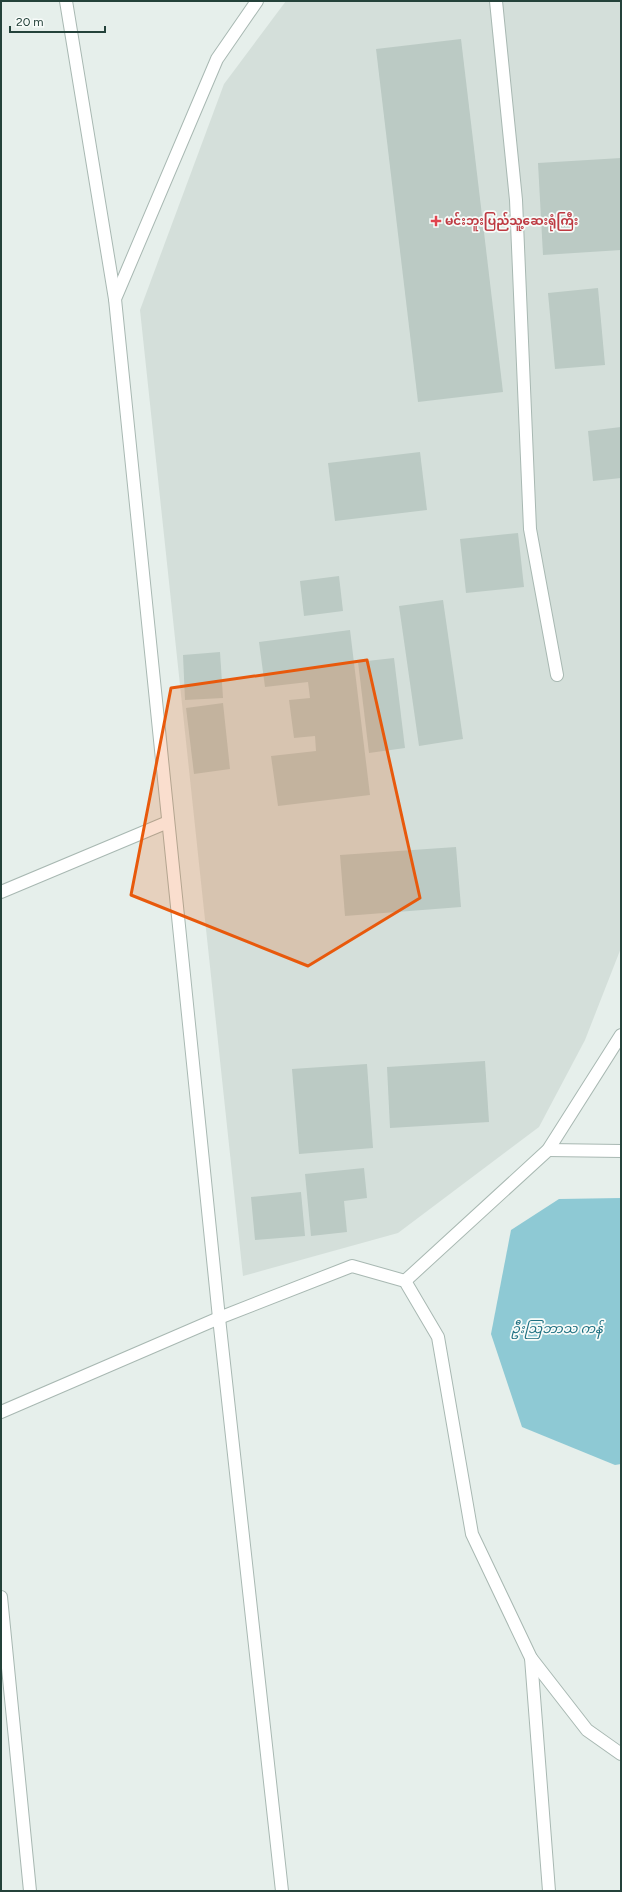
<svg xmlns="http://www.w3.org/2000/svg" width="622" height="1892" font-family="Figtree,'Noto Sans Myanmar',sans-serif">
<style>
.built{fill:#d4dfda}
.water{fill:#8ec9d4}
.building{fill:#bbcac4}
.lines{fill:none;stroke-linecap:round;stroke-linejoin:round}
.service-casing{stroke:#a8b8b2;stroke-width:14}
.minor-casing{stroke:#a8b8b2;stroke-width:14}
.service{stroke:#fff;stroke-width:12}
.minor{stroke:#fff;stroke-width:12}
.marked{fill:#e8590c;fill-opacity:0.2;stroke:#e8590c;stroke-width:3;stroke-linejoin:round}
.health-dot{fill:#e0444e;stroke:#f7fbf9;stroke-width:1.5}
.labels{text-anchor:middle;stroke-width:3.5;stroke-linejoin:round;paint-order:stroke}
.health-label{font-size:12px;font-weight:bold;fill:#be3a42;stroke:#f7fbf9;text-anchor:start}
.water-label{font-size:13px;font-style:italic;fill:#1c6f80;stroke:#f7fbf9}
</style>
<rect width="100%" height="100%" fill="#e6efeb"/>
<!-- built -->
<path class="built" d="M286,1H621V948L585,1040L539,1127L398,1233L243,1276L140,310L224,84Z"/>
<!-- water -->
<path class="water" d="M621,1198V1464L615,1465L522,1427L491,1334L511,1230L559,1199Z"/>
<!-- building -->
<g class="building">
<path d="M461,39L503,392L418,402L376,49Z"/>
<path d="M621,158V250L543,255L538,163Z"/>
<path d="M598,288L605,365L555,369L548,293Z"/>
<path d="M621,427V478L593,481L588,431Z"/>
<path d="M420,452L427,510L335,521L328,463Z"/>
<path d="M518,533L524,587L466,593L460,539Z"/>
<path d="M339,576L343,611L304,616L300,581Z"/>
<path d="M443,600L463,739L419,746L399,606Z"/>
<path d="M350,630L370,795L278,806L271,756L316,751L315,736L294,738L289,700L310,698L308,682L265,687L259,642Z"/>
<path d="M220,652L223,698L185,700L183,655Z"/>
<path d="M394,658L405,748L369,753L358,662Z"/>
<path d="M223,703L230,769L194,774L186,708Z"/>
<path d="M456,847L461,907L345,916L340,855Z"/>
<path d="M485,1061L489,1122L390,1128L387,1067Z"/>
<path d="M367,1064L373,1148L299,1154L292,1069Z"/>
<path d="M364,1168L367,1198L344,1201L347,1232L311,1236L305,1174Z"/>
<path d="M301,1192L305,1236L255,1240L251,1197Z"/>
</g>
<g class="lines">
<!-- service casing -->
<g class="service-casing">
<path id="service" d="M496,1L516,200L530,529L557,675"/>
</g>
<!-- minor casing -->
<g class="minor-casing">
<g id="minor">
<path d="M66,1L115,299"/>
<path d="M257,1L217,59L115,299L219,1318L282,1891"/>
<path d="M1,892L168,822"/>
<path d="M548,1150L621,1151"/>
<path d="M405,1281L548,1150L621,1035"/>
<path d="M1,1412L219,1318L352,1266L405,1281L438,1337L472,1534L531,1658L587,1730L621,1754"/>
<path d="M1,1597L30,1891"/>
<path d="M531,1658L549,1891"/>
</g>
</g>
<!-- service -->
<use href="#service" class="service"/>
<!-- minor -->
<use href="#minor" class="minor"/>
</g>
<!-- marked area -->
<path class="marked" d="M367,660L420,898L308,966L131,895L171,688Z"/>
<!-- markers -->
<path class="health-dot" d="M434 215h4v4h4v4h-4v4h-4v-4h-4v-4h4z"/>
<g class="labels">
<!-- health labels -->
<g class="health-label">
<text x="445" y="225">မင်းဘူးပြည်သူ့ဆေးရုံကြီး</text>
</g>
<!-- water labels -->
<g class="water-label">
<text x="557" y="1333">ဦး‌ဩဘာသ ကန်</text>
</g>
</g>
<!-- border -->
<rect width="622" height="1892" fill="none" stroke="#24423a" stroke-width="4"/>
<!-- scale -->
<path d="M10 26v6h95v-6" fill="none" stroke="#24423a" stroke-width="2"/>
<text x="16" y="26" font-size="12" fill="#24423a" stroke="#f7fbf9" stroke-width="3" paint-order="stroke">20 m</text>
</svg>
